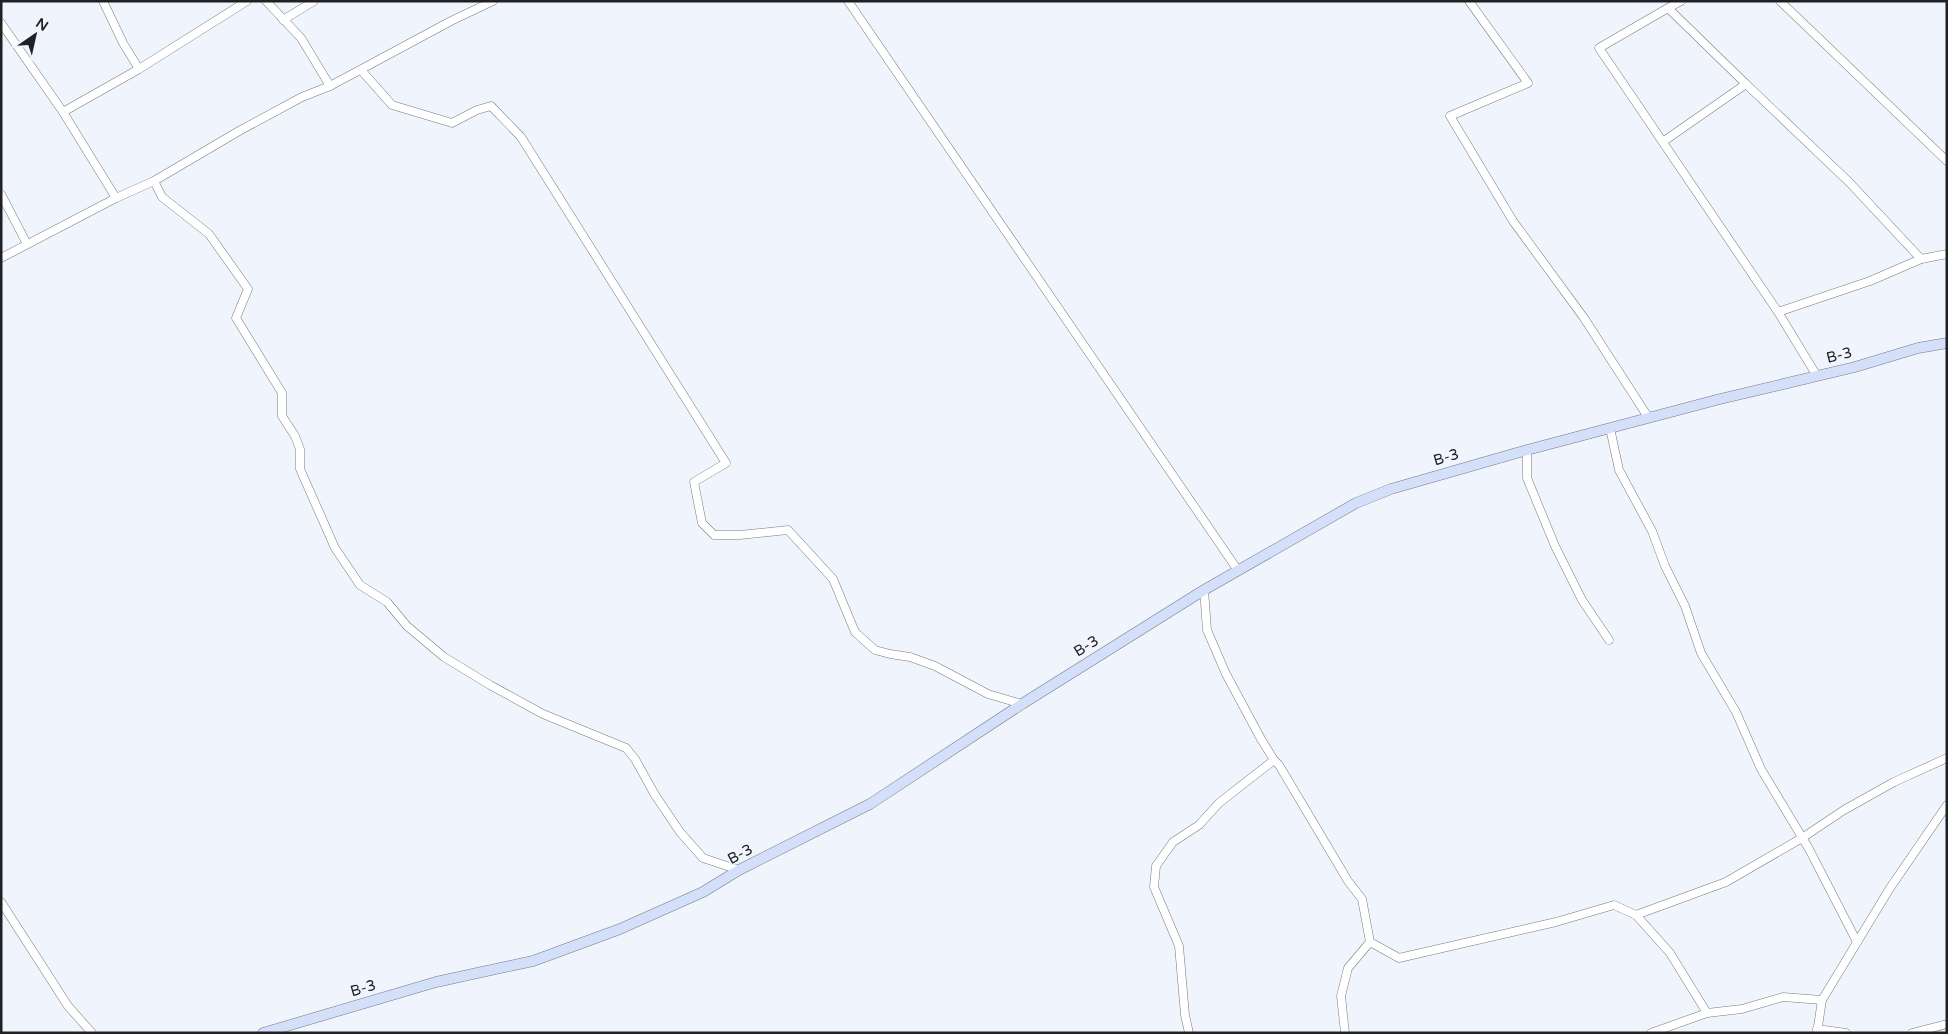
<svg xmlns="http://www.w3.org/2000/svg" width="1948" height="1034" font-family="'Varela Round',sans-serif">
<style>
.lines{fill:none;stroke-linecap:round;stroke-linejoin:round}
.minor-casing{stroke:#777a81;stroke-width:9}
.secondary-casing{stroke:#777a81;stroke-width:11}
.minor{stroke:#fff;stroke-width:8}
.secondary{stroke:#d4dffa;stroke-width:10}
.labels{text-anchor:middle;stroke-width:4;stroke-linejoin:round;paint-order:stroke}
.street-label{font-size:15px;fill:#202124;stroke:#f0f4fc}
</style>
<rect width="100%" height="100%" fill="#f0f4fc"/>
<g class="lines">
<!-- minor casing -->
<g class="minor-casing">
<g id="minor">
<path d="M103,1L123,43L139,69"/>
<path d="M266,1L301,38L330,86"/>
<path d="M848,1L1237,569"/>
<path d="M1469,1L1528,83L1450,116L1513,221L1584,318L1648,417"/>
<path d="M1780,1L1947,161"/>
<path d="M1668,8L1681,1"/>
<path d="M283,20L314,1"/>
<path d="M1,23L63,112L116,198"/>
<path d="M361,70L392,105L452,123L477,110L491,106L521,137L726,463L694,482L702,523L714,535H740L788,530L833,579L855,632L875,650L890,654L910,657L935,666L988,694L1022,704"/>
<path d="M1746,84L1849,182L1921,259L1947,254"/>
<path d="M63,112L139,69L247,1"/>
<path d="M1664,141L1746,84L1668,8L1599,48L1778,312L1817,376"/>
<path d="M154,181L162,197L209,234L248,289L236,318L282,393V416L295,436L300,449V469L335,548L360,585L387,602L407,626L444,657L490,685L543,714L626,748L635,759L655,795L680,832L703,858L739,870"/>
<path d="M1,194L27,244"/>
<path d="M1,258L116,198L154,181L239,131L302,97L330,86L451,21L493,1"/>
<path d="M1778,312L1870,281L1921,259"/>
<path d="M1610,428L1619,470L1652,531L1665,566L1685,606L1701,653L1736,712L1761,769L1809,849L1857,942"/>
<path d="M1527,450V478L1555,546L1582,600L1609,640"/>
<path d="M1274,760L1279,765L1348,881L1362,899L1370,942L1399,958L1556,922L1614,905L1636,915L1670,953L1707,1013"/>
<path d="M1,902L68,1006L92,1033"/>
<path d="M1636,915L1726,882L1802,838L1844,810L1894,782L1947,758"/>
<path d="M1817,1029L1846,1033"/>
<path d="M1189,1033L1185,1015L1179,946L1154,887L1156,866L1173,842L1199,825L1219,803L1274,760L1261,739L1226,674L1207,630L1204,590"/>
<path d="M1345,1033L1341,996L1348,968L1370,942"/>
<path d="M1651,1033L1707,1013L1742,1009L1783,997L1822,1000"/>
<path d="M1817,1033L1822,1000L1890,888L1947,805"/>
<path d="M1912,1033L1947,1024"/>
</g>
</g>
<!-- secondary casing -->
<g class="secondary-casing">
<path id="secondary" d="M263,1033L436,982L533,961L620,929L703,892L739,870L870,804L1022,704L1204,590L1356,503L1391,489L1527,450L1720,399L1855,367L1918,348L1947,343"/>
</g>
<!-- minor -->
<use href="#minor" class="minor"/>
<!-- secondary -->
<use href="#secondary" class="secondary"/>
</g>
<g class="labels">
<!-- street labels -->
<g class="street-label">
<text transform="translate(1839 355) rotate(-14)" y="5">B-3</text>
<text transform="translate(1446 457) rotate(-16)" y="5">B-3</text>
<text transform="translate(1086 646) rotate(-32)" y="5">B-3</text>
<text transform="translate(740 854) rotate(-28)" y="5">B-3</text>
<text transform="translate(363 988) rotate(-16)" y="5">B-3</text>
</g>
</g>
<!-- border -->
<rect width="1948" height="1034" fill="none" stroke="#202124" stroke-width="5"/>
<!-- north arrow -->
<g transform="translate(35 35) rotate(34)" stroke="#f0f4fc" stroke-width="4" paint-order="stroke">
<path d="M0-4L9 19L0 12L-9 19Z" fill="#202124"/>
<text y="-8" font-size="14" font-weight="bold" text-anchor="middle" fill="#202124">N</text>
</g>
</svg>
